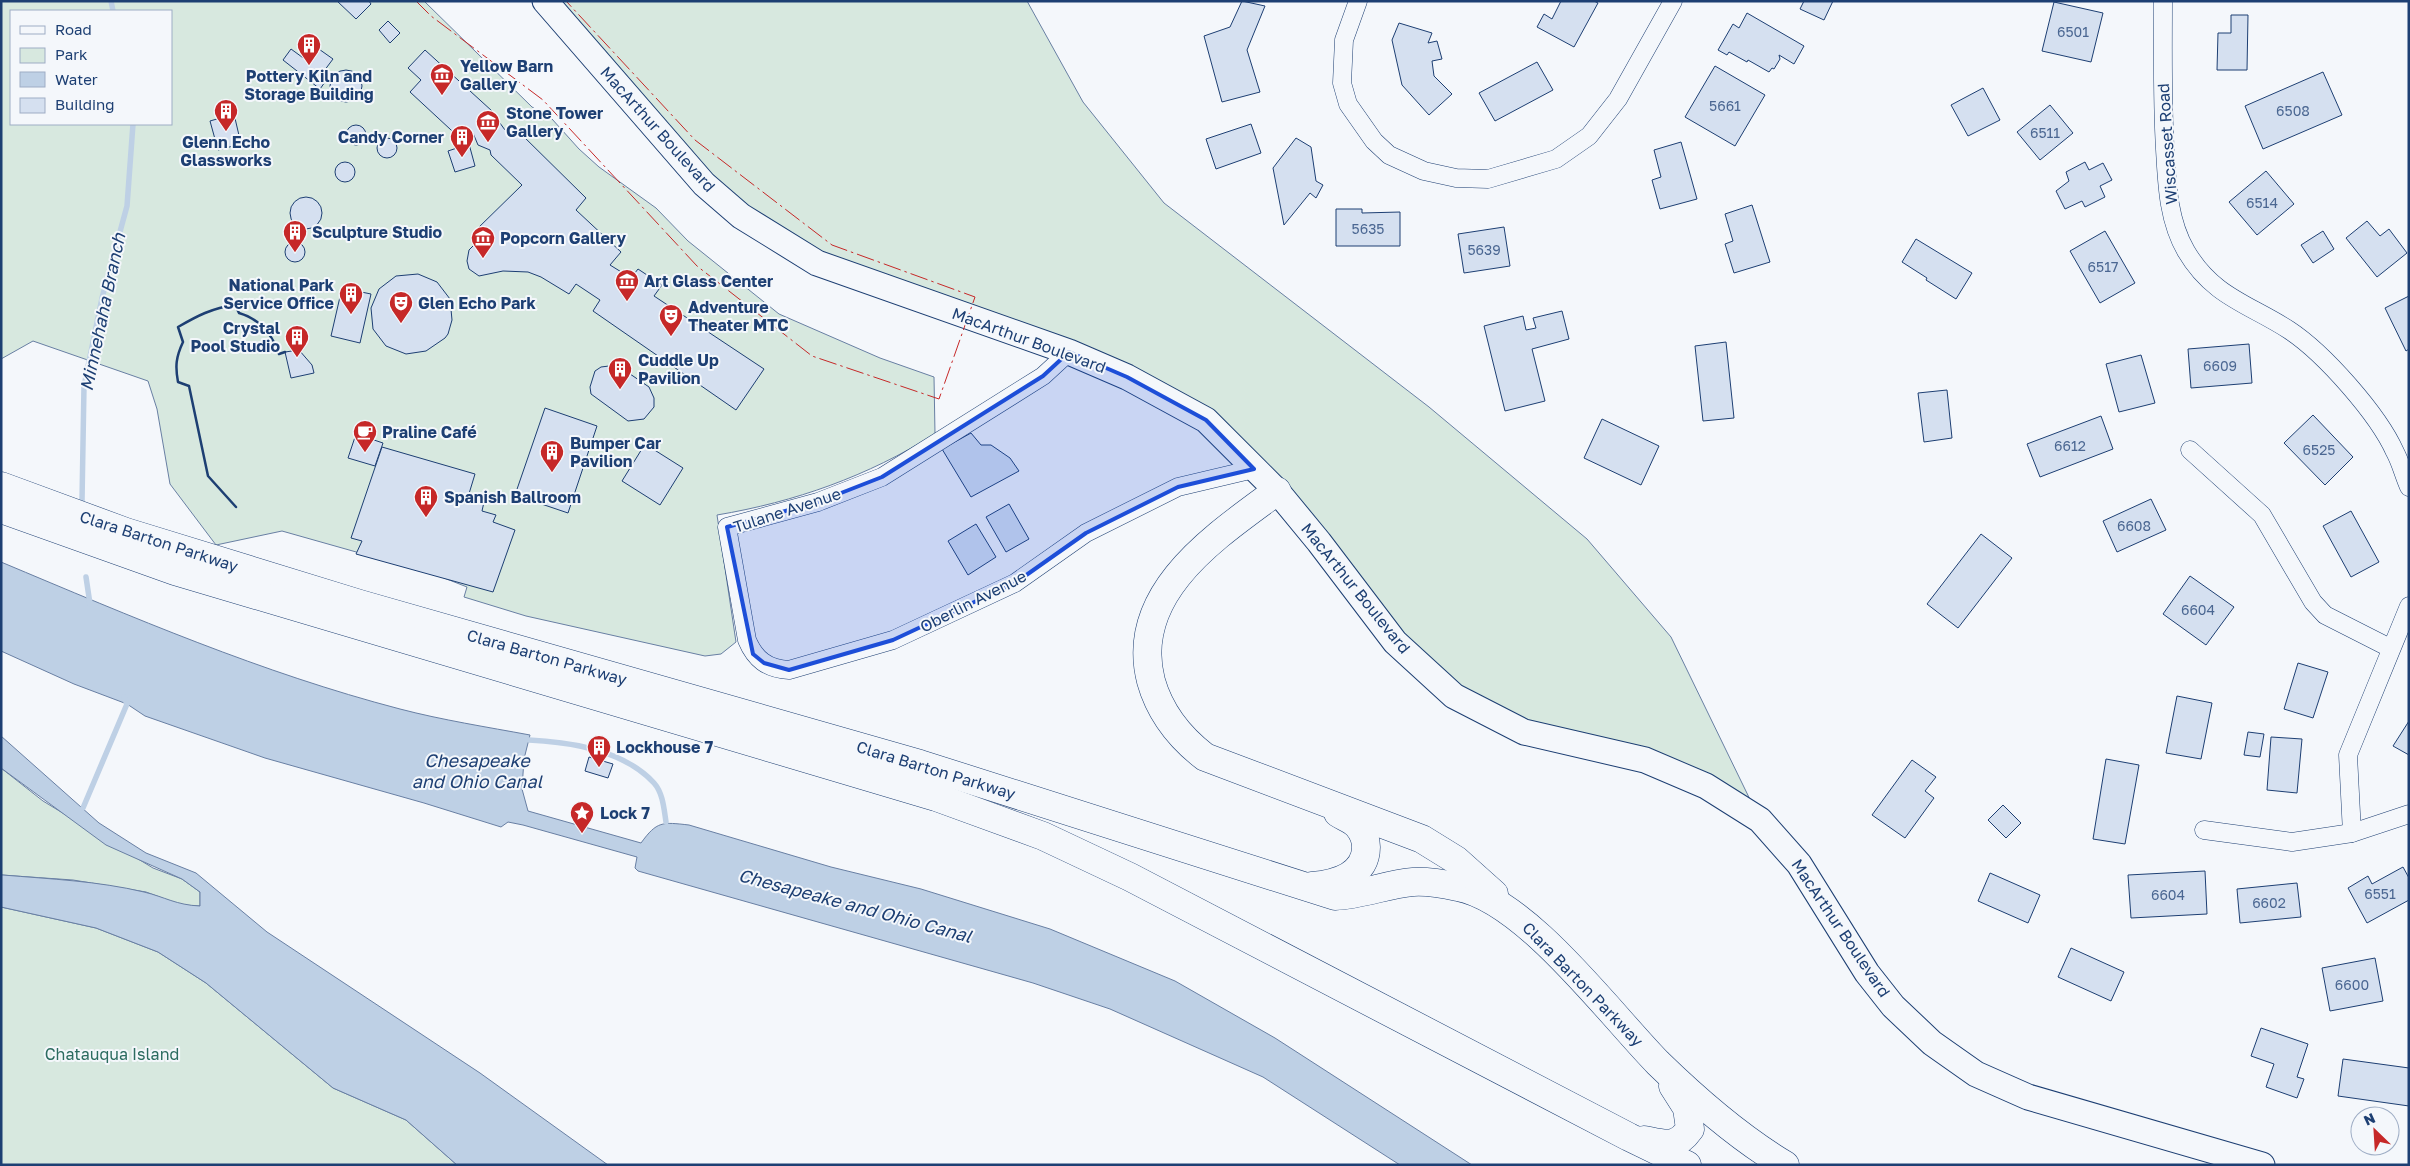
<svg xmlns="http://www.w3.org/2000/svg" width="2410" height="1166" font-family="'Golos Text',sans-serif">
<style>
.green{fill:#d7e8df;stroke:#687fa3;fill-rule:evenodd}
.water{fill:#bed0e5;stroke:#687fa3}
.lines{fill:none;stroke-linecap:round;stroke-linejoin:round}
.stream{stroke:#bed0e5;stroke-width:5.5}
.building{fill:#d5e0f0;stroke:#1d3f73}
.minor-casing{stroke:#1d3f73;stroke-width:19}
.secondary-casing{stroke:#1d3f73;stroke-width:27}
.trunk-casing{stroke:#1d3f73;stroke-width:29}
.minor{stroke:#f4f7fb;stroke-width:18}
.secondary{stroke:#f4f7fb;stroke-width:25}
.trunk{stroke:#f4f7fb;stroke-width:28}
.wall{stroke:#1d3f73;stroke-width:2.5}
.power{stroke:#c62828;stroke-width:1;stroke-dasharray:18 4 2.5 4;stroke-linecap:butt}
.marked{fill:#1d4ed8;fill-opacity:0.2;stroke:#1d4ed8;stroke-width:4;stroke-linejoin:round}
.labels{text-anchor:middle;stroke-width:4;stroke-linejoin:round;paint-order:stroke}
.number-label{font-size:14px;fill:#4b6792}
.poi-label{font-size:16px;font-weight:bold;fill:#1d3f73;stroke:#f4f7fb;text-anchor:start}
.street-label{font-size:16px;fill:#1d3f73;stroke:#f4f7fb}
.park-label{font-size:16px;fill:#2c6c60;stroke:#f4f7fb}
.water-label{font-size:18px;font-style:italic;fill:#1d3f73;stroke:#f4f7fb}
</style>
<rect width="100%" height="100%" fill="#f4f7fb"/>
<!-- green -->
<g class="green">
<path d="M1,1H424L532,107L552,119L579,149L599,167L656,208L688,241L779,314L880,358L934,377L935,434C868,476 795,502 717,515L736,642L721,654L705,656L526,616L464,597L467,587L434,574L282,531L216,545L170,484L157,409L148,381L33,341L1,359ZM11,11H171V124H11Z"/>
<path d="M545,1H1027L1083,102L1164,203L1429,407L1587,539L1671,637L1760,820L1706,786L1454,696L1206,420L817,263L741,216Z"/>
<path d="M1,768L43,801L153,868L182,879L200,892V906L181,905L146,892L73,880L1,875Z"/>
<path d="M1,907L96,928L158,952L206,983L333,1088L406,1120L457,1165H1Z"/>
</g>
<!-- water -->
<g class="water">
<path d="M1,562C132,617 262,673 400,709C442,720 487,727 530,735L524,759L522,789L528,811L641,843C657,821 662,822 689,825L831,867L921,889L1050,929L1175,981L1275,1038L1472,1165H1400L1263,1077L1110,1009L1033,983L638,871L635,868L637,857L523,825L508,822L501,827L424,803L265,758L145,716L127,704L74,684L1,651Z"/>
<path d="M1,736L99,823L146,853L196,873L267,932L480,1073L608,1165H457L406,1120L333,1088L206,983L158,952L96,928L1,907V875H3C50,879 98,881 144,892C165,897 176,905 200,906V892L182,879L106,845L1,768Z"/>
</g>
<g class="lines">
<!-- stream -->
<g class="stream">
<path d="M111,1L113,11"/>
<path d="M82,501L84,386L102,298L127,206L133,124"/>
<path d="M86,577L90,604"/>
<path d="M529,740C571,742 624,750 654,783C663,793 664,809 666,822"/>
<path d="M83,808L127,704L124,697"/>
</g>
</g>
<!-- building -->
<g class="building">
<path d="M337,1H369L371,4L356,19Z"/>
<path d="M1242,1L1265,6L1247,50L1260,92L1222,102L1204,36L1230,27Z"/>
<path d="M1561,1H1594L1598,3L1574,47L1537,27L1544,14L1552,19Z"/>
<path d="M1804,1H1833L1824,20L1800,9Z"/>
<path d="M2054,2L2103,13L2091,62L2042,51Z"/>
<path d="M1747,13L1804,46L1794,64L1779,55L1780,59L1774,69L1772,68L1769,72L1748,60L1747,62L1729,52L1727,55L1718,50L1733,24L1739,28Z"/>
<path d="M2231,15H2248L2247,70H2217L2218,33H2231Z"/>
<path d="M388,21L400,33L390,43L379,30Z"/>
<path d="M1399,23L1432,33L1428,43L1437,41L1442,59L1432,61L1434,76L1452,94L1429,115L1402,85L1392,40Z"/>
<path d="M316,47L333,59L324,71L330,75L320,89L283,60L291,49L306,60Z"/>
<path d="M425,50L492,111L487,118L497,119L505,130L519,132L586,198L576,210L621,252L610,265L631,278L638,269L662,285L654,296L764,369L736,410L593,311L600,300L576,284L569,294L541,277L528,272L503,271L479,276L469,269L467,261L469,250L478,241L475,237L476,230L522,185L491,155L490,150L478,145L473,133L464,142L410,92L421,80L408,68Z"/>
<path d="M1537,62L1553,90L1495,121L1479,93Z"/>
<path d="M1715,66L1765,95L1735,146L1685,117Z"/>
<circle cx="346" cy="86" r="16"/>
<path d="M2323,72L2342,115L2263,149L2245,106Z"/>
<path d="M1983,88L2000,120L1968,136L1951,105Z"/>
<path d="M2050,105L2073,133L2040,160L2017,132Z"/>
<path d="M234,114L241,144L218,150L210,121Z"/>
<path d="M1251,124L1261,153L1216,169L1206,139Z"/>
<circle cx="356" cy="135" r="10"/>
<circle cx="387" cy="148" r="10"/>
<path d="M1296,138L1311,147L1316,181L1323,185L1316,198L1310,193L1284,225L1273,168Z"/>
<path d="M1681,142L1697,199L1660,209L1652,180L1661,177L1654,150Z"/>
<path d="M469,144L475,166L455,172L448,151Z"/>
<path d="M2085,162L2089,170L2103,163L2112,180L2100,186L2105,197L2085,207L2082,201L2065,209L2056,191L2069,181L2066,172Z"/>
<circle cx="345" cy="172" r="10"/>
<path d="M2266,171L2294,204L2257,235L2229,202Z"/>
<circle cx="306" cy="213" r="16"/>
<path d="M1752,205L1770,262L1734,273L1725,244L1733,241L1725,214Z"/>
<path d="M1336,209H1362V213L1400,212V246H1336Z"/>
<path d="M2367,221L2380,236L2389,229L2407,253L2377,277L2346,238Z"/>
<path d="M1504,227L1510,266L1464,273L1458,234Z"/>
<path d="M2105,231L2135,283L2100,303L2070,251Z"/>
<path d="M2323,231L2334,249L2313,263L2301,245Z"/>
<path d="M1916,239L1972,273L1956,299L1926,280L1927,278L1902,262Z"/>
<circle cx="295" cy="252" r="10"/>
<path d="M418,274L437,282L450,299L452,320L448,334L445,338L426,351L406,354L386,346L373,329L371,308L379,289L396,276Z"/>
<path d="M342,288L371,294L360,343L331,336Z"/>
<path d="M2409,296V349L2406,351L2385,308Z"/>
<path d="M1562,311L1569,339L1532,349L1545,401L1505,411L1484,326L1523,316L1526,330L1536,328L1533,318Z"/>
<path d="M1726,342L1734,418L1703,421L1695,346Z"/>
<path d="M2249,344L2252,383L2191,388L2188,349Z"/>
<path d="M299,350L312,365L314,373L291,378L285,352Z"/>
<path d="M2141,355L2155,403L2119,412L2106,364Z"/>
<path d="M617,365L649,387L654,398V407L644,419L628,421L591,394L590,387L595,371L601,367Z"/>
<path d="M1947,390L1952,438L1924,442L1918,393Z"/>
<path d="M545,408L597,426L568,513L515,495Z"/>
<path d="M2313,415L2353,457L2325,485L2284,443Z"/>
<path d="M2101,416L2113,449L2040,477L2027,444Z"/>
<path d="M1602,419L1659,446L1641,485L1584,458Z"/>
<path d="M971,433L981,445H991L1010,458L1019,471L971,497L942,449Z"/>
<path d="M356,434L383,443L375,466L348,458Z"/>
<path d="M645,444L683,468L660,505L622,481Z"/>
<path d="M382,447L475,474L468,497L484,502L482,511L496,515L493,522L515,530L493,592L356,554L362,541L351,538Z"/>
<path d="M2151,499L2166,530L2117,552L2103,521Z"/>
<path d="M1009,504L1029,539L1006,552L986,517Z"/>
<path d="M2351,511L2379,562L2351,577L2323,526Z"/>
<path d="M976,524L996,557L968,575L948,541Z"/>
<path d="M1981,534L2012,558L1958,628L1927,604Z"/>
<path d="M2190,576L2234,607L2206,645L2163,614Z"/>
<path d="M2298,663L2328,672L2313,718L2284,709Z"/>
<path d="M2177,696L2212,703L2201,759L2166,753Z"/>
<path d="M2409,721V755L2393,746Z"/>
<path d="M2248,732L2264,734L2260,757L2244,755Z"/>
<path d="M2271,737L2302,739L2297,793L2267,790Z"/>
<path d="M589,757L613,764L608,778L585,771Z"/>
<path d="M2106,759L2139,765L2125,844L2093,839Z"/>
<path d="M1912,760L1936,777L1925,791L1934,798L1905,838L1872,815Z"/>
<path d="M2003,805L2021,823L2006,838L1988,820Z"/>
<path d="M2403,867L2409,878V900L2367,923L2348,888L2368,876L2372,884Z"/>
<path d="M2205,871L2207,914L2131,918L2128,875Z"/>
<path d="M1990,873L2040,895L2028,923L1978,901Z"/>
<path d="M2297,883L2301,917L2240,923L2237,889Z"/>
<path d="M2071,948L2124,972L2111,1001L2058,977Z"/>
<path d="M2375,958L2383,1001L2330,1011L2322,968Z"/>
<path d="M2261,1028L2308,1044L2297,1077L2304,1079L2297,1098L2266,1087L2274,1064L2251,1056Z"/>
<path d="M2343,1059L2409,1068V1106L2338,1096Z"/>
</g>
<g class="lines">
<!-- minor casing -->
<g class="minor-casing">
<g id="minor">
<path d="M1358,1L1344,40L1342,83L1348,104L1374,141L1389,155L1424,171L1456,178L1488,179L1556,159L1589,136L1618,99L1673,1"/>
<path d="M2163,1C2163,50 2162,100 2165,149C2167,184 2168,220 2186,251C2213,297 2249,304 2289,330C2324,353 2378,414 2395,452C2401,463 2404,476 2409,487"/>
<path d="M1069,352L1043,376L882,477L818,502L727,527L747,640C755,659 767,669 789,670L893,640L1015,583L1086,533L1178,487L1254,469"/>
<path d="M2190,450L2262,515L2313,602L2325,615L2390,648"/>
<path d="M2204,830L2292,842L2352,833L2409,814"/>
<path d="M2352,833L2348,755L2409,606"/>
</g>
</g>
<!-- secondary casing -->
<g class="secondary-casing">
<path id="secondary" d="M545,1L704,184L741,216L817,263L1069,352L1127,377L1206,420L1277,491L1319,542L1395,642L1454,696L1524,732L1645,760L1706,786L1760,820L1799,864L1867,973L1893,1006L1932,1043L1976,1074L2028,1097L2262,1165"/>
</g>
<!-- trunk casing -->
<g class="trunk-casing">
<g id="trunk">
<path d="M1,486L126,532L360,604L920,764L1335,896C1362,895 1387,884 1413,882C1428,881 1444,884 1458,887C1526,900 1609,1013 1658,1063C1697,1101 1738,1137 1785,1165"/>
<path d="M1277,491C1216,536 1128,593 1151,681C1160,713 1179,737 1205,757L1422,839L1456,860L1494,894"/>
<path d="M1,509L175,571L936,797L1043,836L1130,877L1629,1137L1687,1165"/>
<path d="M1312,886C1335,884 1366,876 1366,847C1366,839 1363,832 1358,826C1353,820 1344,817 1338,813"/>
<path d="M1644,1140C1665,1144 1676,1149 1690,1129L1687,1108L1673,1086"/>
</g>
</g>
<!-- minor -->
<use href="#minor" class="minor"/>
<!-- secondary -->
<use href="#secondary" class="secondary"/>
<!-- trunk -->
<use href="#trunk" class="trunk"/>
<!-- wall -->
<path class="wall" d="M236,507L208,476L189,386L178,382C175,366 176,357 183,342L178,327C197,316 212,308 235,305L239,313C260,319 272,334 279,354L285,352"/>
<!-- power -->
<path class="power" d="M416,1L431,16L543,100L697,266L812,356L939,399L975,297L832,245L695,140L566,1"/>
</g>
<!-- marked area -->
<path class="marked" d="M1069,352L1127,377L1206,420L1254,469L1178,487L1086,533L1015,583L893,640L789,670L764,663L753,654L727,527L818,502L882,477L1043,376Z"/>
<!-- icons -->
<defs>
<g id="building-pin" transform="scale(1.25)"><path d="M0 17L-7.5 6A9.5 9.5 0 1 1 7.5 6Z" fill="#c62828" stroke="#f4f7fb"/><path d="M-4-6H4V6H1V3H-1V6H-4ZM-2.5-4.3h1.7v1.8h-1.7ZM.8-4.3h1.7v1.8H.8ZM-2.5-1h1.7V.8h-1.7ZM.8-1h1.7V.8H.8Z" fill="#fff"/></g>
<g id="museum-pin" transform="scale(1.25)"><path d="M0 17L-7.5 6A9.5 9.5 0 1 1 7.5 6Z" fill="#c62828" stroke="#f4f7fb"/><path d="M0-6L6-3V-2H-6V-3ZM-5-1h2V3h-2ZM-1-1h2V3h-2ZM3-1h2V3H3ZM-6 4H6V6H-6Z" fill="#fff"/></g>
<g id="theatre-pin" transform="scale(1.25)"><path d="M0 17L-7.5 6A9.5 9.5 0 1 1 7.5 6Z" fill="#c62828" stroke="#f4f7fb"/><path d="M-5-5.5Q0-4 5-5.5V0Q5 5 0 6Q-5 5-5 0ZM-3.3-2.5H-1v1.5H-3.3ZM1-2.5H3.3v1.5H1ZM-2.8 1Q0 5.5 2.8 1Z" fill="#fff"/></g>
<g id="cafe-pin" transform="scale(1.25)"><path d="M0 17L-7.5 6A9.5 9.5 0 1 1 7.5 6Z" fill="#c62828" stroke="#f4f7fb"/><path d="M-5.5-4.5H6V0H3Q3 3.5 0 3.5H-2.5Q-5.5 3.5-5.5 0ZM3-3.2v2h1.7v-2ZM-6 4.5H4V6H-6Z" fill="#fff"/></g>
<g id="sight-pin" transform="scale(1.25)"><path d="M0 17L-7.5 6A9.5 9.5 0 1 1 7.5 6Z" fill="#c62828" stroke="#f4f7fb"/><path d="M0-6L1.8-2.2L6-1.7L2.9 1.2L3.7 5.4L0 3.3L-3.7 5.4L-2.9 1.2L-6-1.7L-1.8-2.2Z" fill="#fff"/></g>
</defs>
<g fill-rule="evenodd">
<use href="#building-pin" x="309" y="45"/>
<use href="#museum-pin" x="442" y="75"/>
<use href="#building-pin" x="226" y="111"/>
<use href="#museum-pin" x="488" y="122"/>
<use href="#building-pin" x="462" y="137"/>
<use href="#building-pin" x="295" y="232"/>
<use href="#museum-pin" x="483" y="238"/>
<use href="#museum-pin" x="627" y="281"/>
<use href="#building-pin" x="351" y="294"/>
<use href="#theatre-pin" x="401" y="303"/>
<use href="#theatre-pin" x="671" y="316"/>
<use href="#building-pin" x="297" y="337"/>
<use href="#building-pin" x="620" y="369"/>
<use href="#cafe-pin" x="365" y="432"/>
<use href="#building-pin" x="552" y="452"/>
<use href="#building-pin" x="426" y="497"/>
<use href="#building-pin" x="599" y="747"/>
<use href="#sight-pin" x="582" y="813"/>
</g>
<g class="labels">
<!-- number labels -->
<g class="number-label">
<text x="2073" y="37">6501</text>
<text x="1725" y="111">5661</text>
<text x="2293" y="116">6508</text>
<text x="2045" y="138">6511</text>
<text x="2262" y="208">6514</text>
<text x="1368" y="234">5635</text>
<text x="1484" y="255">5639</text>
<text x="2103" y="272">6517</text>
<text x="2220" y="371">6609</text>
<text x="2070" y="451">6612</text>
<text x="2319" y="455">6525</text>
<text x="2134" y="531">6608</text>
<text x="2198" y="615">6604</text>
<text x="2380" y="899">6551</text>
<text x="2168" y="900">6604</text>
<text x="2269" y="908">6602</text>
<text x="2352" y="990">6600</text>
</g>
<!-- poi labels -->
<g class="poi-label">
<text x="460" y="72">Yellow Barn<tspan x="460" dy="18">Gallery</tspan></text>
<text x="309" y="82" text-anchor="middle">Pottery Kiln and<tspan x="309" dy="18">Storage Building</tspan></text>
<text x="506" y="119">Stone Tower<tspan x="506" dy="18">Gallery</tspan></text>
<text x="444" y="143" text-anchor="end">Candy Corner</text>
<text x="226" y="148" text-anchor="middle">Glenn Echo<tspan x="226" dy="18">Glassworks</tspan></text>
<text x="312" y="238">Sculpture Studio</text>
<text x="500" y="244">Popcorn Gallery</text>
<text x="644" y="287">Art Glass Center</text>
<text x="334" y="291" text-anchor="end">National Park<tspan x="334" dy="18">Service Office</tspan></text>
<text x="418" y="309">Glen Echo Park</text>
<text x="688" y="313">Adventure<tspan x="688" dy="18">Theater MTC</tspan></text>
<text x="280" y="334" text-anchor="end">Crystal<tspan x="280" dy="18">Pool Studio</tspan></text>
<text x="638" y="366">Cuddle Up<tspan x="638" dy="18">Pavilion</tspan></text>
<text x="382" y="438">Praline Café</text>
<text x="570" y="449">Bumper Car<tspan x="570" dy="18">Pavilion</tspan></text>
<text x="444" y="503">Spanish Ballroom</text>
<text x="616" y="753">Lockhouse 7</text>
<text x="600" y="819">Lock 7</text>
</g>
<!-- street labels -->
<g class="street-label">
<text transform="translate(658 129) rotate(48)" y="6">MacArthur Boulevard</text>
<text transform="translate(2167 144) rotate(-94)" y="6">Wiscasset Road</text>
<text transform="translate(1029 340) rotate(20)" y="6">MacArthur Boulevard</text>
<text transform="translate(787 510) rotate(-18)" y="6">Tulane Avenue</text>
<text transform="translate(159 541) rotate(18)" y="6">Clara Barton Parkway</text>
<text transform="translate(1356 588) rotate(51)" y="6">MacArthur Boulevard</text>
<text transform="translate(973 601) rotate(-27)" y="6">Oberlin Avenue</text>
<text transform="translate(547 657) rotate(16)" y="6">Clara Barton Parkway</text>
<text transform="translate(936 770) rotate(17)" y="6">Clara Barton Parkway</text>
<text transform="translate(1841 928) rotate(56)" y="6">MacArthur Boulevard</text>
<text transform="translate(1583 984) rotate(46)" y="6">Clara Barton Parkway</text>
</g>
<!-- park labels -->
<g class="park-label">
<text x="112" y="1060">Chatauqua Island</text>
</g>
<!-- water labels -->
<g class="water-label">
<text transform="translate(103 312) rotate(-78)" y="6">Minnehaha Branch</text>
<text x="477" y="767">Chesapeake<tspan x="477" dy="21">and Ohio Canal</tspan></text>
<text transform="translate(855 906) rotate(15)" y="6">Chesapeake and Ohio Canal</text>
</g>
</g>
<!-- border -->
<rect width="2410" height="1166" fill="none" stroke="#1d3f73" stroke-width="5"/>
<!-- legend -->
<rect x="10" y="10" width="162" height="115" fill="#f4f7fb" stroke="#9eadc5"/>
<rect x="20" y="26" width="25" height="8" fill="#f4f7fb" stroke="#9eadc5"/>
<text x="55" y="35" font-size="15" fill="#1d3f73">Road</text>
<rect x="20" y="48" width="25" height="15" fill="#d7e8df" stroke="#9eadc5"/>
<text x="55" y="60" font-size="15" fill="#1d3f73">Park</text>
<rect x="20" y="72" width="25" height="15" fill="#bed0e5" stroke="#9eadc5"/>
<text x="55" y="85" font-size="15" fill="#1d3f73">Water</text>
<rect x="20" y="98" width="25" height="15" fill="#d5e0f0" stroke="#9eadc5"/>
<text x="55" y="110" font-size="15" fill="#1d3f73">Building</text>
<!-- north arrow -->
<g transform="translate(2375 1131) rotate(335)"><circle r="24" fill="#f4f7fb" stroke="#9eadc5"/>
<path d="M0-4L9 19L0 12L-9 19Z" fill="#c62828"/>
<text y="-8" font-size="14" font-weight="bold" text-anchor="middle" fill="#1d3f73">N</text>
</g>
</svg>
